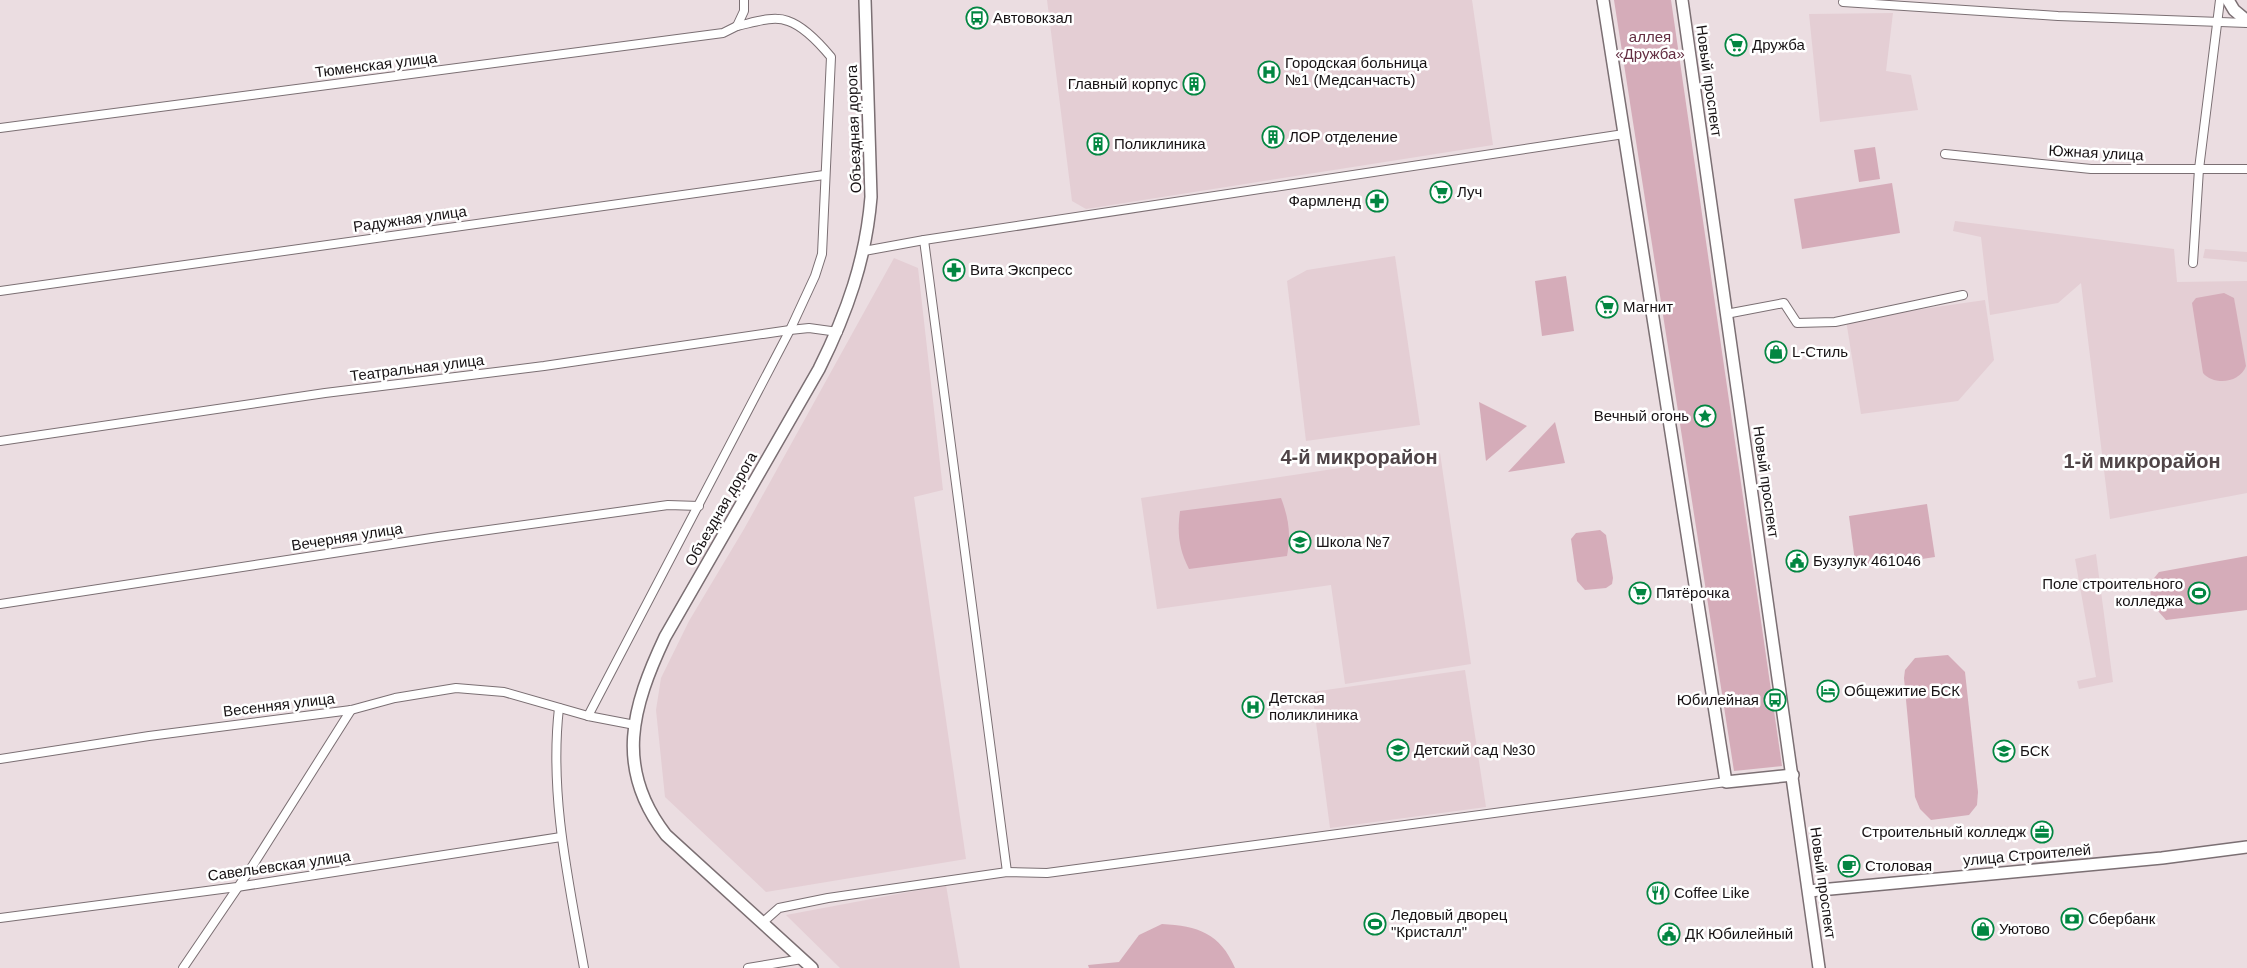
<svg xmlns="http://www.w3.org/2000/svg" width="2247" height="968" font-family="Arial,sans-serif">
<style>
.built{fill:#e4ced4}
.green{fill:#d5acb9}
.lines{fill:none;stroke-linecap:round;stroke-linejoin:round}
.street-casing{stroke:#7b6f73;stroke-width:10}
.secondary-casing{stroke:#7b6f73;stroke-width:14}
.street{stroke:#fff;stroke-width:8}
.secondary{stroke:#fff;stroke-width:11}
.labels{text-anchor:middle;stroke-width:5;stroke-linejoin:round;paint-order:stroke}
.poi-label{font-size:15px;fill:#171214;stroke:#fff;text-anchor:start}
.park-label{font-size:15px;fill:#642e42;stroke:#fff}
.street-label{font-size:15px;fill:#171214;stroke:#fff}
.district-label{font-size:20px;font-weight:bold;fill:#4f4447;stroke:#fff}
</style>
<rect width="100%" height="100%" fill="#ebdde1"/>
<!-- built -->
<g class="built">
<path d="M1047,0H1472L1493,145L1086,209L1072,201Z"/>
<path d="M1893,13L1886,71L1911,75L1918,110L1820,122L1809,14Z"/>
<path d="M1955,221L2174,249L2177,282L2247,281V493L2110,519L2081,283L2058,303L1990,315L1981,237L1953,231Z"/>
<path d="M2205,249L2247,252V262L2203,258Z"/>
<path d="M1395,256L1420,425L1306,441L1287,281L1307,270Z"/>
<path d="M894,258L918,268L943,490L914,497L966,859L766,892L665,797L656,710L661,678L689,621L744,529Z"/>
<path d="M1985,300L1994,360L1958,401L1861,414L1846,320Z"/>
<path d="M1440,453L1471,664L1345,684L1331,585L1157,609L1141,498Z"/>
<path d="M2096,554L2113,682L2079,689L2077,681L2096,677L2075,559Z"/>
<path d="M1465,670L1486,807L1330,828L1312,692Z"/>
<path d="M946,885L960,968H840L786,915Z"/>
</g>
<!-- green -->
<g class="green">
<path d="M1614,0H1671L1782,766L1734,771Z"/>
<path d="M1875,147L1880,179L1859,182L1854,150Z"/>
<path d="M1892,183L1900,233L1802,249L1794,199Z"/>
<path d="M1566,276L1574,331L1542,336L1535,281Z"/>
<path d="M2224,293L2234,298L2246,366C2240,383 2214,386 2203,373L2192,303L2196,298Z"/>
<path d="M1479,402L1527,426L1486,461Z"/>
<path d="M1555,422L1565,463L1508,472Z"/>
<path d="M1281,498C1289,519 1291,535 1287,556L1189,569C1179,550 1177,533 1180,511Z"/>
<path d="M1927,504L1935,557L1856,569L1849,516Z"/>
<path d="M1600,530L1606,535L1613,578L1612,584L1606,588L1585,590L1577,581L1571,539L1576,533Z"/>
<path d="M2247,556V610L2166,620L2151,603L2150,583L2159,572Z"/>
<path d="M1948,655L1965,672L1978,792L1977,805L1969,815L1931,820L1920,809L1915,797L1904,678L1905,670L1915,658Z"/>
<path d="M1162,924C1198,926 1220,933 1235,968H1089L1088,965L1119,962L1139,935Z"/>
</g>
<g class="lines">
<!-- street casing -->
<g class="street-casing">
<g id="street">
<path d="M1844,0L1843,2L2058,16L2247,23"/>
<path d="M0,128L723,33L737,26L744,11V0"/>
<path d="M1945,154L2091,169H2247"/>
<path d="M924,240L1007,872"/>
<path d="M864,251L924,240L1624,134"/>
<path d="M2193,263L2199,169L2220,0"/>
<path d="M0,291L824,175"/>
<path d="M1726,314L1784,303L1797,323L1835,322L1963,295"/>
<path d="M0,441L325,393L544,366L790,330L809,328L838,332"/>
<path d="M0,604L438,537L668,505L699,506"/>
<path d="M559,708C549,795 569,883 584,968"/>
<path d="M588,716L790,330L815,276L822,254L831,57C821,45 803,26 788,21C773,15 752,23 737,26"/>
<path d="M0,759L149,736L351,710L395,698L456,688L504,692L588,716L635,725"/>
<path d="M0,918L237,887L561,837"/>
<path d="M762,923L779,908L828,898L1007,872L1047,873L1726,782"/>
<path d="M183,968L253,865L351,710"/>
<path d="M748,968L802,959"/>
</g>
</g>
<!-- secondary casing -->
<g class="secondary-casing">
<g id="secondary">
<path d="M1603,0L1726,782L1793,775"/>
<path d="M1682,0L1819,968"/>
<path d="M2228,0L2234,10L2247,21"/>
<path d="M1809,891L2162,858L2247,847"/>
<path d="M812,968L666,835C614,768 632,707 665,637L819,369C847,313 866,259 871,197L865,0"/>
</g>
</g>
<!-- street -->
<use href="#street" class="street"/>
<!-- secondary -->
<use href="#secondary" class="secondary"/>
</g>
<!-- icons -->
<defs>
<g id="bus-ring" transform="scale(1.125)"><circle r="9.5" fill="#fff" stroke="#028641" stroke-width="1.5"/><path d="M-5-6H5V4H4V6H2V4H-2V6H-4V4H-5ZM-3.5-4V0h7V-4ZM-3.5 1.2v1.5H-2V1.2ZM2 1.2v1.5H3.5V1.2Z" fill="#028641"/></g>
<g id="supermarket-ring" transform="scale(1.125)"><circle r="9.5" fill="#fff" stroke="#028641" stroke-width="1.5"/><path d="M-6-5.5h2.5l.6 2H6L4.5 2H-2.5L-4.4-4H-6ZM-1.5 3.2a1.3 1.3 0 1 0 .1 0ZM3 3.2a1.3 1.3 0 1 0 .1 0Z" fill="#028641"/></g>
<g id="hospital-ring" transform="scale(1.125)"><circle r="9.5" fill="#fff" stroke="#028641" stroke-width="1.5"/><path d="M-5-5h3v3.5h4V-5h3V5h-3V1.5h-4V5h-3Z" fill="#028641"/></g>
<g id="building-ring" transform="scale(1.125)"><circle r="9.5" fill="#fff" stroke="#028641" stroke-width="1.5"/><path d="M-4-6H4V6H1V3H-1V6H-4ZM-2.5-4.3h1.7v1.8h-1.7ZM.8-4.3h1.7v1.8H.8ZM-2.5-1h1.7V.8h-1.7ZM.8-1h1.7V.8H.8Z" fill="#028641"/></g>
<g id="pharmacy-ring" transform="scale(1.125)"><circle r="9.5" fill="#fff" stroke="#028641" stroke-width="1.5"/><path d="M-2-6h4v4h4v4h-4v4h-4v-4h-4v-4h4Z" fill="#028641"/></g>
<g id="shop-ring" transform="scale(1.125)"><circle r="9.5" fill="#fff" stroke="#028641" stroke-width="1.5"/><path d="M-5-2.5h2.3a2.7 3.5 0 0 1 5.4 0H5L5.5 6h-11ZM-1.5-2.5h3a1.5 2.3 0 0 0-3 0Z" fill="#028641"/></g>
<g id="sight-ring" transform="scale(1.125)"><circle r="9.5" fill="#fff" stroke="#028641" stroke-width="1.5"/><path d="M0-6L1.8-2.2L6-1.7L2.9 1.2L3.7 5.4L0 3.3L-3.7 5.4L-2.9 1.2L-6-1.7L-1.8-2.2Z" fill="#028641"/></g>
<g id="school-ring" transform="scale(1.125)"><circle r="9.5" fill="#fff" stroke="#028641" stroke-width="1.5"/><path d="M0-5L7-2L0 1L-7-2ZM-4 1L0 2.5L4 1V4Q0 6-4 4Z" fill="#028641"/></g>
<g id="civic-ring" transform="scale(1.125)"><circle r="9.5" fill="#fff" stroke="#028641" stroke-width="1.5"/><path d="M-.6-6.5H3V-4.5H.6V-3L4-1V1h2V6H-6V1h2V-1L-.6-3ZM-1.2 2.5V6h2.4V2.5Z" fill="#028641"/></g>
<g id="stadium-ring" transform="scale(1.125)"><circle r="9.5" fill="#fff" stroke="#028641" stroke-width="1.5"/><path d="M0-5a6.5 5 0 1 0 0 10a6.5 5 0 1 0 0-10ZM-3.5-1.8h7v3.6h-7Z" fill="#028641"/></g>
<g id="hotel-ring" transform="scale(1.125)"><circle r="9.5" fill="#fff" stroke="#028641" stroke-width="1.5"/><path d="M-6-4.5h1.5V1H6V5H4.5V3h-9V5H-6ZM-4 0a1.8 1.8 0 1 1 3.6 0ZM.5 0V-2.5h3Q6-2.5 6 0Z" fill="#028641"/></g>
<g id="university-ring" transform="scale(1.125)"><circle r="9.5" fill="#fff" stroke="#028641" stroke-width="1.5"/><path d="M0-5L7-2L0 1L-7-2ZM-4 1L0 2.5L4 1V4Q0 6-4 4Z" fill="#028641"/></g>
<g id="office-ring" transform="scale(1.125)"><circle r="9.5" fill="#fff" stroke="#028641" stroke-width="1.5"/><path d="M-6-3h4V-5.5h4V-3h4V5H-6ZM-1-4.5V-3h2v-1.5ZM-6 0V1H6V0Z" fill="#028641"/></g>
<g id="cafe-ring" transform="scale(1.125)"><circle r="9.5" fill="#fff" stroke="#028641" stroke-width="1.5"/><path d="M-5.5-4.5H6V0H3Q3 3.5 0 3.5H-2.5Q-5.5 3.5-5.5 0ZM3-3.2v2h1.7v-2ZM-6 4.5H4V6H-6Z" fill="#028641"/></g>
<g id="restaurant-ring" transform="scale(1.125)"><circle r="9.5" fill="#fff" stroke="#028641" stroke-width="1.5"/><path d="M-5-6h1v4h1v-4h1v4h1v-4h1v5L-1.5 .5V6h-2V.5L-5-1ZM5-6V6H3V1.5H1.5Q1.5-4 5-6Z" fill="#028641"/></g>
<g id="bank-ring" transform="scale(1.125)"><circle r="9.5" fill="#fff" stroke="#028641" stroke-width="1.5"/><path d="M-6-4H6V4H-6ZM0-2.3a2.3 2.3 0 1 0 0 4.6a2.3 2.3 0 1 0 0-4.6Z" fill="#028641"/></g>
</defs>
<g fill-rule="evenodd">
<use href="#bus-ring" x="977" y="18"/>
<use href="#supermarket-ring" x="1736" y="45"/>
<use href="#hospital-ring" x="1269" y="72"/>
<use href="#building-ring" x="1194" y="84"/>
<use href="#building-ring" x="1273" y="137"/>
<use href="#building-ring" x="1098" y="144"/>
<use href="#supermarket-ring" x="1441" y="192"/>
<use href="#pharmacy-ring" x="1377" y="201"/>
<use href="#pharmacy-ring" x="954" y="270"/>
<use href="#supermarket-ring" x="1607" y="307"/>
<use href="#shop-ring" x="1776" y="352"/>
<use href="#sight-ring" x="1705" y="416"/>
<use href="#school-ring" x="1300" y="542"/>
<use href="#civic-ring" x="1797" y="561"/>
<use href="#supermarket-ring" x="1640" y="593"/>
<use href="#stadium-ring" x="2199" y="593"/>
<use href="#hotel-ring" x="1828" y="691"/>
<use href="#bus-ring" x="1775" y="700"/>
<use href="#hospital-ring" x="1253" y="707"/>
<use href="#school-ring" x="1398" y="750"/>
<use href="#university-ring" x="2004" y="751"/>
<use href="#office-ring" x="2042" y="832"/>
<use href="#cafe-ring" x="1849" y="866"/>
<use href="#restaurant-ring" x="1658" y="893"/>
<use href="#bank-ring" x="2072" y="919"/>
<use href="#stadium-ring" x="1375" y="924"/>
<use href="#shop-ring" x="1983" y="929"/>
<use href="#civic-ring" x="1669" y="934"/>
</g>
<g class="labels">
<!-- poi labels -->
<g class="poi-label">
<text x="993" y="23">Автовокзал</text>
<text x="1752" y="50">Дружба</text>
<text x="1285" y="68">Городская больница<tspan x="1285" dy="17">№1 (Медсанчасть)</tspan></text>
<text x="1178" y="89" text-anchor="end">Главный корпус</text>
<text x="1289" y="142">ЛОР отделение</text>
<text x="1114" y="149">Поликлиника</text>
<text x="1457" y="197">Луч</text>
<text x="1361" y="206" text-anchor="end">Фармленд</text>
<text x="970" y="275">Вита Экспресс</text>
<text x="1623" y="312">Магнит</text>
<text x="1792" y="357">L-Стиль</text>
<text x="1689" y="421" text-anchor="end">Вечный огонь</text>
<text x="1316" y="547">Школа №7</text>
<text x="1813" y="566">Бузулук 461046</text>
<text x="2183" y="589" text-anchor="end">Поле строительного<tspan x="2183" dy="17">колледжа</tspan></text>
<text x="1656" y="598">Пятёрочка</text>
<text x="1844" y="696">Общежитие БСК</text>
<text x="1269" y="703">Детская<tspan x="1269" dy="17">поликлиника</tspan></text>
<text x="1759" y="705" text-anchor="end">Юбилейная</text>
<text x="1414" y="755">Детский сад №30</text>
<text x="2020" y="756">БСК</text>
<text x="2026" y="837" text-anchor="end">Строительный колледж</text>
<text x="1865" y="871">Столовая</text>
<text x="1674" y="898">Coffee Like</text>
<text x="1391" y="920">Ледовый дворец<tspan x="1391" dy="17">"Кристалл"</tspan></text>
<text x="2088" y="924">Сбербанк</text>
<text x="1999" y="934">Уютово</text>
<text x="1685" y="939">ДК Юбилейный</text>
</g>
<!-- park labels -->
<g class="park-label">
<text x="1650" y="42">аллея<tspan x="1650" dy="17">«Дружба»</tspan></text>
</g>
<!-- street labels -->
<g class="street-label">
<text transform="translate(376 65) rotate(-7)" y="5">Тюменская улица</text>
<text transform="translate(1709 81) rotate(82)" y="5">Новый проспект</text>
<text transform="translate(854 129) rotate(-92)" y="5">Объездная дорога</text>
<text transform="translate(2096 153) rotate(3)" y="5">Южная улица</text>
<text transform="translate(410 219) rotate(-8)" y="5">Радужная улица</text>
<text transform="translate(417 368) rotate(-7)" y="5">Театральная улица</text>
<text transform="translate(1766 482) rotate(82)" y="5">Новый проспект</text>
<text transform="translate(721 509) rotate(-60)" y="5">Объездная дорога</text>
<text transform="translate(347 537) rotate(-9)" y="5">Вечерняя улица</text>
<text transform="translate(279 705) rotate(-7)" y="5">Весенняя улица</text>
<text transform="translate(2027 855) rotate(-5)" y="5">улица Строителей</text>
<text transform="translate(279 866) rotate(-8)" y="5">Савельевская улица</text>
<text transform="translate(1823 883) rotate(82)" y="5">Новый проспект</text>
</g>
<!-- district labels -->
<g class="district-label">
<text x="1359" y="464">4-й микрорайон</text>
<text x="2142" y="468">1-й микрорайон</text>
</g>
</g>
</svg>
